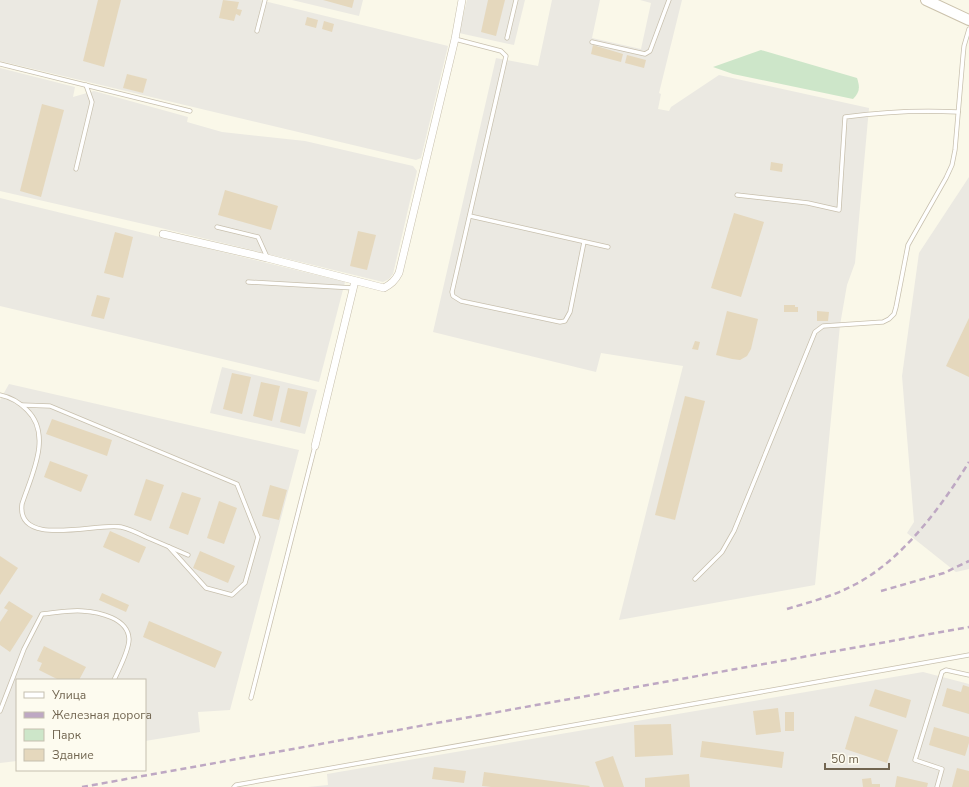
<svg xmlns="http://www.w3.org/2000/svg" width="969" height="787" font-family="'Nunito Sans',sans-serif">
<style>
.industrial{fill:#ebe9e2}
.green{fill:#cde6c9}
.building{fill:#e5d8bd}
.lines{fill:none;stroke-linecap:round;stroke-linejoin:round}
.lane-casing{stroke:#c8c0ae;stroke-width:5}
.street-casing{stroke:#c8c0ae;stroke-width:8}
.secondary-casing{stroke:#cbc2ac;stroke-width:12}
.lane{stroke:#fff;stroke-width:3.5}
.street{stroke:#fff;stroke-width:7}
.secondary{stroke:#fff;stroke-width:10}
.rail{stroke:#bea8c3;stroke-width:2.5;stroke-dasharray:6 4;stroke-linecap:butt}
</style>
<rect width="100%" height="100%" fill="#faf8e9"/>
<!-- industrial -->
<g class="industrial">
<path d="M0,0H260L448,46L421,158L416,160L0,61Z"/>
<path d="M292,0H363L359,16Z"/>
<path d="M467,0H525L514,45L459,33Z"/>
<path d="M552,0H600L592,38L641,49L651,3L640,0H682L659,93L661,94L658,109L669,111L671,107L719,75L869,108L855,263L847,285L840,325L815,585L619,620L683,366L601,353L596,372L433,332L496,58L538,66Z"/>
<path d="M0,68L75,87L73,97L94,91L188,117L187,122L222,132L305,141L413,166L417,171L393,274L389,279L383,282L161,228L0,191Z"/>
<path d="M969,177V569L956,572L907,533L914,522L902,376L919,253Z"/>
<path d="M0,198L345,282L319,382L0,306Z"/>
<path d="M222,367L317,390L305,434L210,413Z"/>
<path d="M9,384L299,450L230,710L198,712L200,732L145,741V680H17V761L0,763V400Z"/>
<path d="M923,672L969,684V787H308L328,785L327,774Z"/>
</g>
<!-- green -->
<path class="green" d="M761,50L857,78C860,87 860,92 853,99L733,74L713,67Z"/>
<!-- building -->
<g class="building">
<path d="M98,0H121L104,67L83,61Z"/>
<path d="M223,0L239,2L237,9L242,10L240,16L236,14L234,21L219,18Z"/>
<path d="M323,0H354L352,8Z"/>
<path d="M488,0H505L496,36L481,32Z"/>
<path d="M307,17L318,20L316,28L305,25Z"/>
<path d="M324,21L334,24L332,32L322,29Z"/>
<path d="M593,45L623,54L621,62L591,54Z"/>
<path d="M627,55L646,60L644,68L625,63Z"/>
<path d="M127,74L147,79L143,93L123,88Z"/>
<path d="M42,104L64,110L41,197L20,191Z"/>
<path d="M771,162L783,164L782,172L770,170Z"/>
<path d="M225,190L278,206L271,230L218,215Z"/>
<path d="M734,213L764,222L741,297L711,288Z"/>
<path d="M358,231L376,235L367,270L350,266Z"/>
<path d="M115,232L133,237L123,278L104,273Z"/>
<path d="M97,295L110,298L104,319L91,316Z"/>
<path d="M784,305H795V307H798V312H784Z"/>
<path d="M727,311L758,319L751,349L747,356L740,360L732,359L716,355Z"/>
<path d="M817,311L829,312L828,321H817Z"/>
<path d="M969,318V377L946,366Z"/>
<path d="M695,341L700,342L698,350L692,349Z"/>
<path d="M232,373L251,377L242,414L223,409Z"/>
<path d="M261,382L280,386L272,421L253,416Z"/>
<path d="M288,388L308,392L300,427L280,422Z"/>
<path d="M685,396L705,401L675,520L655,515Z"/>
<path d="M52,419L112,440L107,456L46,434Z"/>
<path d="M50,461L88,475L81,492L44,477Z"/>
<path d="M146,479L164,485L151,521L134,515Z"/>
<path d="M270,485L287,490L279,520L262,516Z"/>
<path d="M182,492L201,498L188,535L169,528Z"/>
<path d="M219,501L237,508L224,544L207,538Z"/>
<path d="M110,531L146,547L139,563L103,547Z"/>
<path d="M200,551L235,566L228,583L193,568Z"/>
<path d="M0,556L18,568L0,595Z"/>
<path d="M102,593L129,605L126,612L99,600Z"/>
<path d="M9,601L33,616L10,652L0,645V622L8,610L4,608Z"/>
<path d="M149,621L222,652L215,668L143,637Z"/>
<path d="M44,646L86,667L79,680H59L39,670L42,663L37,661Z"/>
<path d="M963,685L969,687V714L942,706L947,688L961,692Z"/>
<path d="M875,689L911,700L906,718L869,706Z"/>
<path d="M778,708L781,732L756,735L753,711Z"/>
<rect x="785" y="712" width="9" height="19"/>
<path d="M855,716L898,730L887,763L845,749Z"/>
<path d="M671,724L673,755L635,757L634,725Z"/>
<path d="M934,727L969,737V743L965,756L929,745Z"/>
<path d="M702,741L784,752L782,768L700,757Z"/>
<path d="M613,756L624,787H604L595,762Z"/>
<path d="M434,767L466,771L464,783L432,779Z"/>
<path d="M957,768L969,771V787H952Z"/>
<path d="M484,772L590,786L589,787H491L482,786Z"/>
<path d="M689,774L690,787H645V778Z"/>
<path d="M897,776L928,783L927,787H895Z"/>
<path d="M871,778L872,784H880V787H863L862,779Z"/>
</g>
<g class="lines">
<!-- lane casing -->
<g class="lane-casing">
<g id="lane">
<path d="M257,31L265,0"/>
<path d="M507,38L516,0"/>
<path d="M455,39L501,51L506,56L452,292L453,296L461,301L560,322L565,321L570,312L584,242"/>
<path d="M592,42L645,54L650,51L669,0"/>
<path d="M0,64L190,111"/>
<path d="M76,169L92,102L86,85"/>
<path d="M737,195L808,203L839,210L845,117C882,112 921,110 958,112"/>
<path d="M470,216L608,247"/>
<path d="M217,227L258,237L267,257"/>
<path d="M248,282L354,288"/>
<path d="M0,395C10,397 19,402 27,410C53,435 31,476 22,504C16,549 98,522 121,527C130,529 138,533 146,537C160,543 174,549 188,555"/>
<path d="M22,405L50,406L237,484L258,537L245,583L232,595L206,588L169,547"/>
<path d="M695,579L722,552L734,531L815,332L823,326L883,322L889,319L894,314L896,307L908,245L946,178L952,165L955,150L963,56L964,46L969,29"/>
<path d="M251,698L315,446"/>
<path d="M0,711L24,649L42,614C55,613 69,610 82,611C99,612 128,618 129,639C129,651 119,669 114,680"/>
<path d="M234,787L236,785L969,655"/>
<path d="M937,787L942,769L915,760L942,672L946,670L969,675"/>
</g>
</g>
<!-- street casing -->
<g class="street-casing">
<g id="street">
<path d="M163,234L267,258L384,288C391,284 395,281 399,273L455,39L462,0"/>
<path d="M315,446L355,281"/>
</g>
</g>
<!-- secondary casing -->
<g class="secondary-casing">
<path id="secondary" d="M926,0L969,20"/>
</g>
<!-- lane -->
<use href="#lane" class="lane"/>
<!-- street -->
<use href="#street" class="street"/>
<!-- secondary -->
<use href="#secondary" class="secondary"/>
<!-- rail -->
<g class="rail">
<path d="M881,591L944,573L969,561"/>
<path d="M787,609C810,602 834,596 856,584C903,559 941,507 969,462"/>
<path d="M82,787L969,627"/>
</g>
</g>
<!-- legend -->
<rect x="16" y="679" width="130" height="92" fill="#fdfbef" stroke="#c5bfaf"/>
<rect x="24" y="692" width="20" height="6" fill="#ffffff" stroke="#c5bfaf"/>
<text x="52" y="699" font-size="12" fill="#716550">Улица</text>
<rect x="24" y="712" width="20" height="6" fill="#bea8c3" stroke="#c5bfaf"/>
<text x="52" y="719" font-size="12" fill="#716550">Железная дорога</text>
<rect x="24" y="729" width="20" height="12" fill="#cde6c9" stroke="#c5bfaf"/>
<text x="52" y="739" font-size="12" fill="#716550">Парк</text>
<rect x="24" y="749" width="20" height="12" fill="#e5d8bd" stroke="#c5bfaf"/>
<text x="52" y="759" font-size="12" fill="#716550">Здание</text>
<!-- scale -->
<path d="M825 763v6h64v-6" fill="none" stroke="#716550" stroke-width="2"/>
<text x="831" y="763" font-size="12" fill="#716550" stroke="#fdfbef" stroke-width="3" paint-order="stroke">50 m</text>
</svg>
